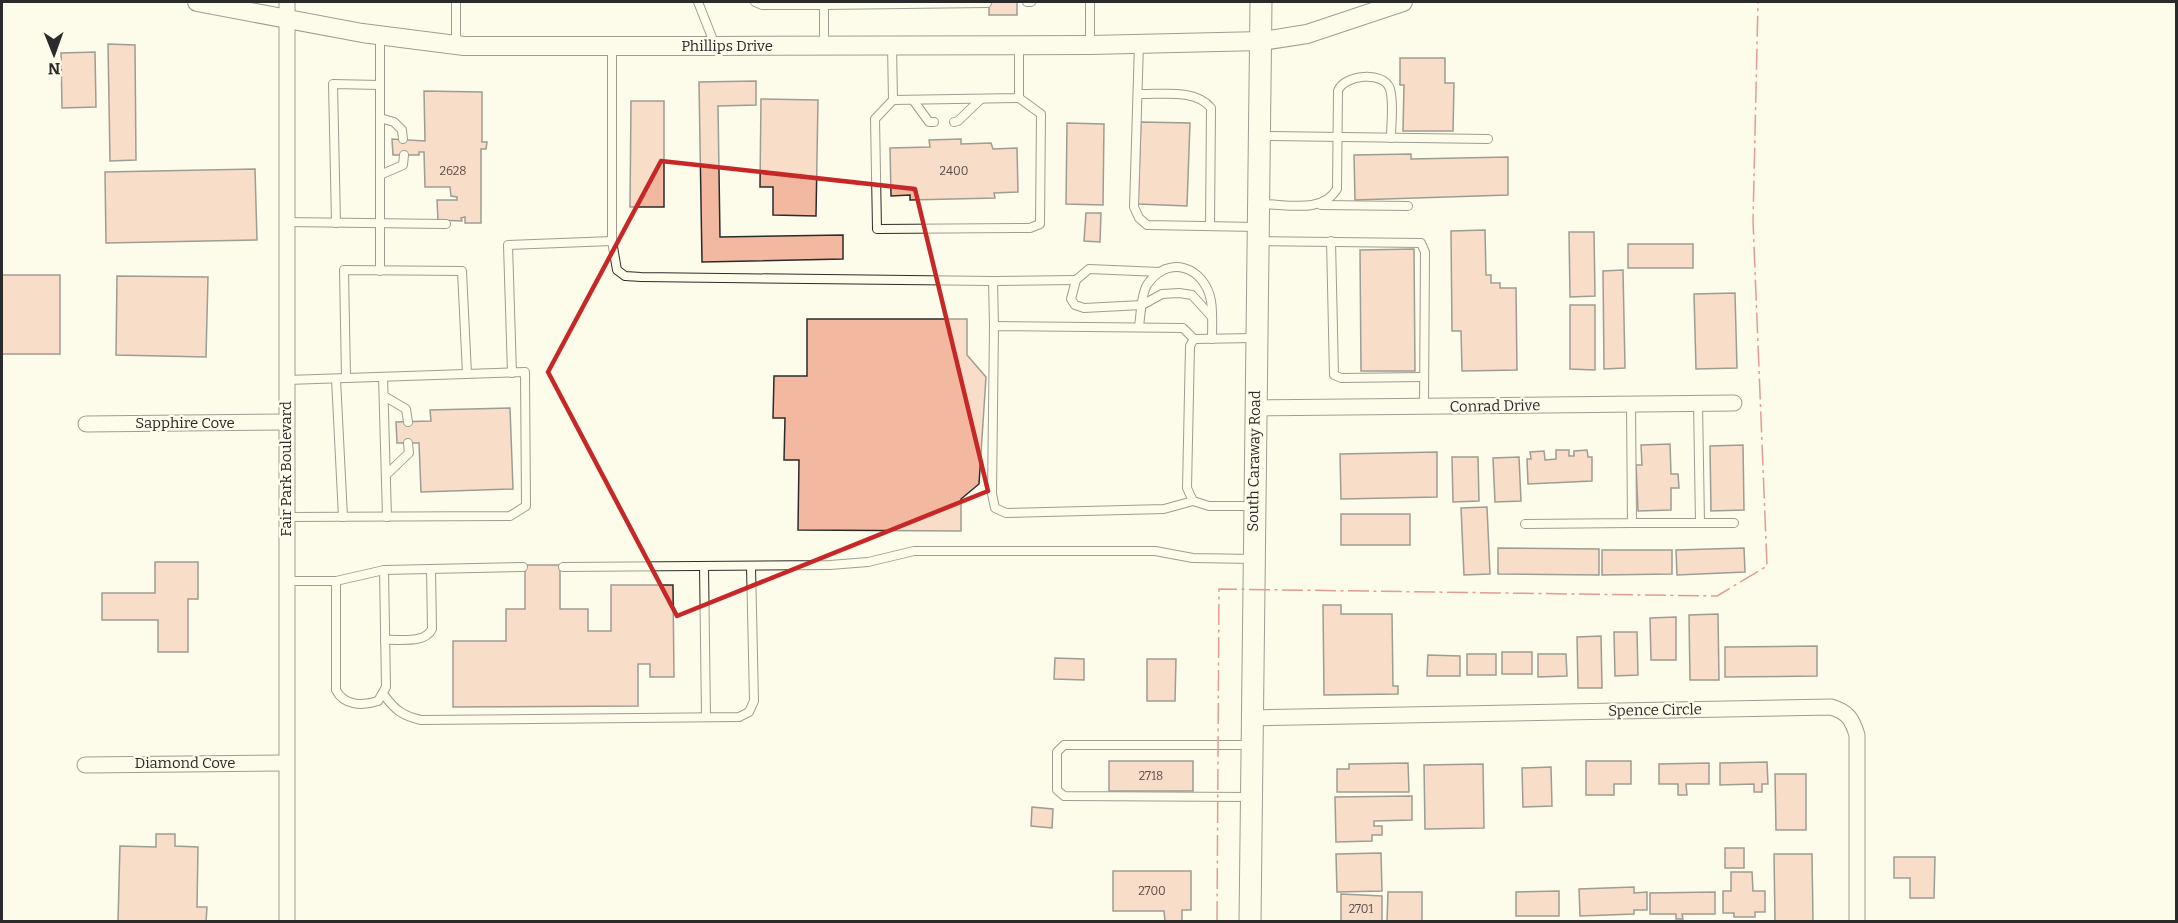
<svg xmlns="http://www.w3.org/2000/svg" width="2178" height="923" font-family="Bitter,serif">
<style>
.building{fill:#f2b8a0;stroke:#2b2b2b;stroke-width:1.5}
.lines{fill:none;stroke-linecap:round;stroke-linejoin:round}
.service-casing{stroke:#2b2b2b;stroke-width:10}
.minor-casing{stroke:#2b2b2b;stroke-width:17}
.tertiary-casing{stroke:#2b2b2b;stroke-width:20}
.secondary-casing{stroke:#2b2b2b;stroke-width:23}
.service{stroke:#fdfbea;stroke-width:8}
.minor{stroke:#fdfbea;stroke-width:15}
.tertiary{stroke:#fdfbea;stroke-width:18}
.secondary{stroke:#fdfbea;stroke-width:21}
.power{stroke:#c62828;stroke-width:1.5;stroke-dasharray:21 4.5 3 4.5;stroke-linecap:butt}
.marked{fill:none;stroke:#c62828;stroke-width:4.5;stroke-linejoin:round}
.labels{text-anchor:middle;stroke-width:4.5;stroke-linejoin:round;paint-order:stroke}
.number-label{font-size:12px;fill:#5d4e48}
.street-label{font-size:15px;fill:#2b2b2b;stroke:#fdfbea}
</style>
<rect width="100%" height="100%" fill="#fdfbea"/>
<!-- building -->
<g class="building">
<rect x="989" y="2" width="28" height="13"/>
<path d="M108,44L135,45L136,160L110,161Z"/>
<path d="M95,52L96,107L62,108L61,53Z"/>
<path d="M1400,58H1445V83H1454L1453,131H1403L1404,85H1400Z"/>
<path d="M756,81V105L718,106L720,237L843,235V259L702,262L699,82Z"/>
<path d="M424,91L482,92V142H487L486,149H481V223H465V217L461,218L462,221L438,220L437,200H457V197L451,196L450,187H425L424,152H419V155H393L392,139L425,141Z"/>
<path d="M761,99L818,100L816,216L773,215V187H760Z"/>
<path d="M631,101H664V207H630Z"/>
<path d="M1141,122L1190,123L1187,206L1138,204Z"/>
<path d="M1067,123L1104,124L1103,205L1066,204Z"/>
<path d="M961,139V144L991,143L993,149L1017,148L1018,192L994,193L995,198L910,200V195L891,196L890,148L930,147L929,140Z"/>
<path d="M1411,154V159L1508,157V195L1355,200L1354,155Z"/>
<path d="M255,169L257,240L106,243L105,172Z"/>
<path d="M1086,213H1101L1100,242L1084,241Z"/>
<path d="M1485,230L1486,275H1491V283H1500V288H1516L1517,370L1462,371L1461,331H1452L1451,231Z"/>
<path d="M1569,232H1594L1595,296L1570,297Z"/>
<rect x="1628" y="244" width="65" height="24"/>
<path d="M1414,249L1415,371H1361L1360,250Z"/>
<path d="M1623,270L1625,368L1604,369L1603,271Z"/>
<rect x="2" y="275" width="58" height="79"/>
<path d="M117,276L208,277L206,357L116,355Z"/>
<path d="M1735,293L1737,368L1696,369L1694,294Z"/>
<path d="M1570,305H1595V370L1570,369Z"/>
<path d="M807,319H967V355L986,377L979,484L961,499V531L798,530L799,460H784L785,418H773L774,376H807Z"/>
<path d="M510,408L513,489L421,492L419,443H397L396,422L431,421L430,410Z"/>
<path d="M1670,444L1671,474H1678L1679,488H1671V510L1638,511L1636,465H1642L1641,445Z"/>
<path d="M1743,445L1744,510L1711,511L1710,446Z"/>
<path d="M1556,450H1569V456H1574V451L1587,450L1588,457H1592V481L1528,484L1527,459H1531L1530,452L1544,451L1545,460L1556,459Z"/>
<path d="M1437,452V497L1341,499L1340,454Z"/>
<path d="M1452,457H1478L1479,501L1453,502Z"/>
<path d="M1519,457L1521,501L1495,502L1493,458Z"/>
<path d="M1487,507L1490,574L1464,575L1461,508Z"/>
<rect x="1341" y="514" width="69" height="31"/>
<path d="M1498,548L1599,549V575L1498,574Z"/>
<path d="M1744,548L1745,572L1677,575L1676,550Z"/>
<path d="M1602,550H1672V574L1602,575Z"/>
<path d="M155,562H198V599H188V652H158V620H102V593H155Z"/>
<path d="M525,565H560V609H588V631H611V585H673L674,677H650V664H638V706L453,707V641H506V609H525Z"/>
<path d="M1323,605H1341V614H1392L1393,686H1398V694L1324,695Z"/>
<path d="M1718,614L1719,680H1690L1689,615Z"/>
<path d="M1676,617V660H1651L1650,618Z"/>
<path d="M1614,632H1637L1638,675L1615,676Z"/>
<path d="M1601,636L1602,688H1578L1577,637Z"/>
<path d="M1817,646V676L1725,677V647Z"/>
<rect x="1502" y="652" width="30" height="22"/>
<rect x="1467" y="654" width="29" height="21"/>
<path d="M1538,654H1566L1567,676L1538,677Z"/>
<path d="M1428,655L1460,656V676H1427Z"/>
<path d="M1055,658L1084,659V680L1054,679Z"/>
<path d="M1147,659H1176L1175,701H1147Z"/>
<rect x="1109" y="761" width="84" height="30"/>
<path d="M1586,761H1631V784H1614V795H1586Z"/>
<path d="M1767,762L1768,784H1762V792H1754V784L1720,785V763Z"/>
<path d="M1408,763L1409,792H1337V769H1349V764Z"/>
<path d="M1709,763V784H1686L1687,795H1678V784H1659V764Z"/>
<path d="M1483,764L1484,828L1425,829L1424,765Z"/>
<path d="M1551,767L1552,806L1523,807L1522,768Z"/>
<path d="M1775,774H1806V830H1776Z"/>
<path d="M1412,796V820L1374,821V826H1382V835H1372V841L1336,842L1335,797Z"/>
<path d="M1032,807L1053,809L1052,828L1031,826Z"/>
<path d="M156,834H175V846L198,847L197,907H207L206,922H118L120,846L156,847Z"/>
<rect x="1725" y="848" width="19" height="20"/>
<path d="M1381,853L1382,891L1337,892L1336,854Z"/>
<path d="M1774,854H1812L1813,922H1775Z"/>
<path d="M1894,857H1935L1934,898H1910V878H1894Z"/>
<path d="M1113,871H1191V910H1182V922H1165L1164,911H1113Z"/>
<path d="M1731,872H1752L1753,891H1765V912H1755V917H1734V913H1723V891H1731Z"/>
<path d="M1634,887V893L1647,892V910H1634V914L1580,916L1579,889Z"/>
<path d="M1559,891V916H1516V892Z"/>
<path d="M1388,892H1422V922H1387Z"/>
<path d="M1715,892V914H1682L1683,919H1676V914H1650V893Z"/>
<path d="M1341,894L1382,896V922H1341Z"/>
</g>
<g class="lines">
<!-- service casing -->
<g class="service-casing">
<g id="service">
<path d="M698,2L715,45"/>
<path d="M755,2L762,5H824V45"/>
<path d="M1027,2H1031"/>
<path d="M1090,2V44"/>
<path d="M824,5L987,3"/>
<path d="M380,36V271"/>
<path d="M456,43V2"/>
<path d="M1139,44L1134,207L1139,218L1147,225L1257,227"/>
<path d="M892,46L893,100L1019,98V45"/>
<path d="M612,47V241L617,270L625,276L641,277L993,281L994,326"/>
<path d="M1138,94C1161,95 1195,88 1211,108L1210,226"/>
<path d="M893,100L875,119L877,229L1030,228L1040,224L1041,114L1019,98"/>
<path d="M913,100L929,122H934"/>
<path d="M380,118L394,122L402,130L403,139"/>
<path d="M954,122L958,121L981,99"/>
<path d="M1262,136L1488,139"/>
<path d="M380,175L403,165L404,155"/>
<path d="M1260,204C1287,204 1322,214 1337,189L1338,91C1343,75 1384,70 1390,89C1394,103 1391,123 1391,138"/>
<path d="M1321,205L1408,206"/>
<path d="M285,222L446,224"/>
<path d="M336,223L333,84L380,85"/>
<path d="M1259,241L1421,243L1425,252L1424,406"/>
<path d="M1331,241L1334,375L1341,378L1424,377"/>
<path d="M1160,272L1089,269L1076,280L1071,299L1075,305L1084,308L1142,305L1162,294L1179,293L1192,295L1211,316"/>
<path d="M993,281L1076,280"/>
<path d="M1139,326C1141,313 1141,295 1147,285C1168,253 1205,267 1211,301C1213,313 1212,327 1212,339"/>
<path d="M512,373L508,245L612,241"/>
<path d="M383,377L387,517"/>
<path d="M346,378L344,270L462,271L467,374"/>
<path d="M336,379L343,517"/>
<path d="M384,396L406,409L408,422"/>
<path d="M1698,403L1700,523"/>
<path d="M386,475L409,453L408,443"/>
<path d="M1193,501L1164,509L1006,513L995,508L992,494L994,326L1183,328L1194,339"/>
<path d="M1252,506H1209L1193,501L1187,488L1190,346L1194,339L1255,338"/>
<path d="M287,517L510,516L526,506L525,372L287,380"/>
<path d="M1632,523H1734"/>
<path d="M1525,524L1632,523L1631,404"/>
<path d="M704,566L706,717"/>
<path d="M563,567L830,565L868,562L914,551H1155L1193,558L1253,559"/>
<path d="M286,581H336L384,570L523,567"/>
<path d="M336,581V690C344,706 363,706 378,701L386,687L384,570"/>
<path d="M385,640C400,639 425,644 432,629L431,569"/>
<path d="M384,695C395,710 403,716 421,720L739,717L749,712L754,701L751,566"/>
<path d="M1249,797L1064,796L1057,790V752L1064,745H1250"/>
</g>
</g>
<!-- minor casing -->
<g class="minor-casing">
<g id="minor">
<path d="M287,2V922"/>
<path d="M1255,408L1734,403"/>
<path d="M86,424L285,422"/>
<path d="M1250,718L1831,707C1848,712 1852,719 1857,735V922"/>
<path d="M85,765L286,763"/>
</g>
</g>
<!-- tertiary casing -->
<g class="tertiary-casing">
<path id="tertiary" d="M197,2L362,33L464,46H715L1090,45L1262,41L1307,34L1403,2"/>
</g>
<!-- secondary casing -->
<g class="secondary-casing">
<path id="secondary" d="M1250,922L1261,2"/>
</g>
<!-- service -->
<use href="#service" class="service"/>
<!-- minor -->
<use href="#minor" class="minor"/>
<!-- tertiary -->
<use href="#tertiary" class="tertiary"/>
<!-- secondary -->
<use href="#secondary" class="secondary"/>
<!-- power -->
<path class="power" d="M1217,922L1219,589L1717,596L1767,566L1753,221L1758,2"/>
</g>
<!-- marked area -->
<path d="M0 0H2178V923H0ZM661,161L915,189L988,491L677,616L548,372Z" fill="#fdfbea" fill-opacity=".55" fill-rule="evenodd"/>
<path class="marked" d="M661,161L915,189L988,491L677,616L548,372Z"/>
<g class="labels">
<!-- number labels -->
<g class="number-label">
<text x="453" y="175">2628</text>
<text x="954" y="175">2400</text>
<text x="1151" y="780">2718</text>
<text x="1152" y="895">2700</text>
<text x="1361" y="913">2701</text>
</g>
<!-- street labels -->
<g class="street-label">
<text x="727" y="51">Phillips Drive</text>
<text transform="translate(1495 406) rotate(-1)" y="5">Conrad Drive</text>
<text x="185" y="428">Sapphire Cove</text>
<text transform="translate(1254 461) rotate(-89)" y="5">South Caraway Road</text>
<text transform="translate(286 469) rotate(-90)" y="5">Fair Park Boulevard</text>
<text transform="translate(1655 710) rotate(-1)" y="5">Spence Circle</text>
<text x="185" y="768">Diamond Cove</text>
</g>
</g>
<!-- border -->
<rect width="2178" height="923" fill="none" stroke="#2b2b2b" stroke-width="6"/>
<!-- north arrow -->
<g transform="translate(54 54) rotate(179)" stroke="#fdfbea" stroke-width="4.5" paint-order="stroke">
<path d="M0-4.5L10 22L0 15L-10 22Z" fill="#2b2b2b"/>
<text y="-9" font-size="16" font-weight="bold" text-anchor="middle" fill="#2b2b2b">N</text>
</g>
</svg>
